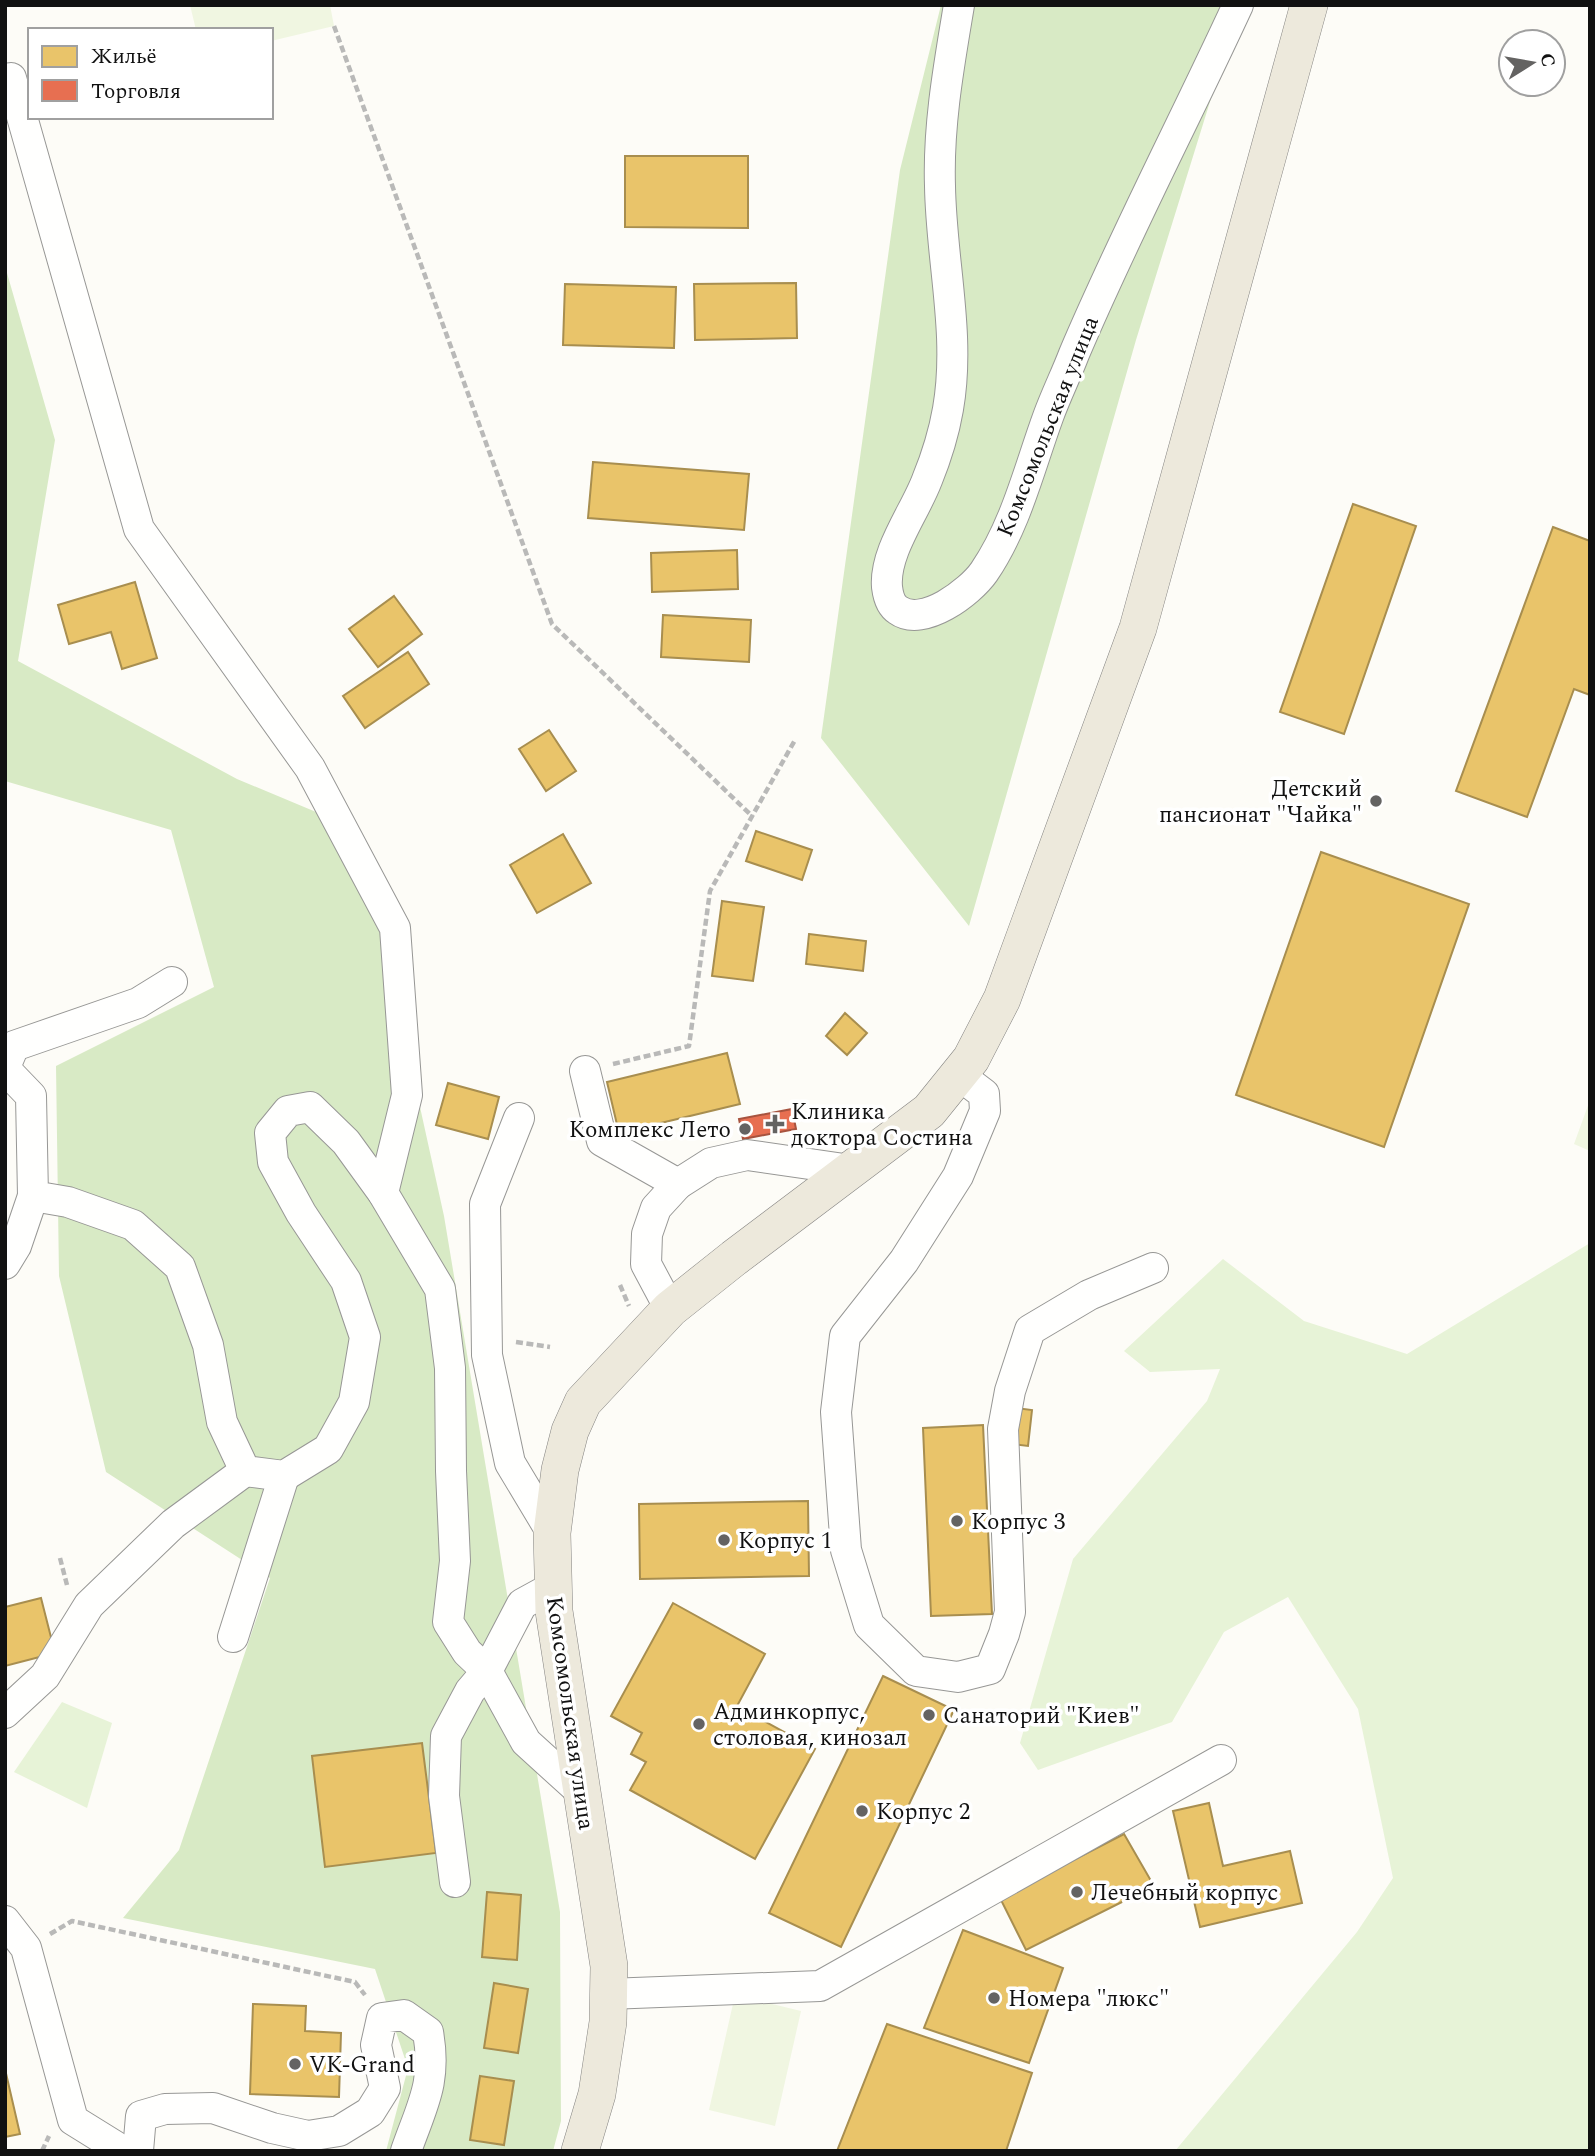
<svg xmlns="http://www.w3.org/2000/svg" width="1595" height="2156" font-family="Spectral,serif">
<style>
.green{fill:#e7f3d7}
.forest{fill:#d8eac5}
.pitch{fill:#f0f6e1}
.homes{fill:#e9c46a;stroke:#a88e4f;stroke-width:2}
.shops{fill:#e76f51;stroke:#a7533e;stroke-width:2}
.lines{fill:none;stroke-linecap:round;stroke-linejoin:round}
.minor-casing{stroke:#979795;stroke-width:32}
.major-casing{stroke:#858482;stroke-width:38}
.path{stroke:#b9b9b8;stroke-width:4.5;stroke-dasharray:7 3.5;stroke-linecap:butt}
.minor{stroke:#fffffe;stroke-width:30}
.major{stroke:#ede9dc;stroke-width:37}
.poi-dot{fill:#646362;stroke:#fff;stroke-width:2.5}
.labels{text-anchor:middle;stroke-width:7;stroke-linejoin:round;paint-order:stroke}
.street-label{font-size:23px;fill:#111;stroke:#fff}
.poi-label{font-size:23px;fill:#111;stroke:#fff;text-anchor:start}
</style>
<rect width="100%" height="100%" fill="#fdfcf7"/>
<!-- green -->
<g class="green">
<path d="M1590,1243V2151H1175L1357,1932L1393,1878L1358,1709L1288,1597L1224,1632L1172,1722L1038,1770L1020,1743L1073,1559L1207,1401L1220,1369L1150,1372L1124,1351L1223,1259L1304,1321L1407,1354Z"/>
<path d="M62,1702L112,1723L87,1808L14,1772Z"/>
</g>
<!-- forest -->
<g class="forest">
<path d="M941,5H1240L1136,340L969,926L821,738L900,170Z"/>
<path d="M5,266L55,440L18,661L237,779L359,830L444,1216L560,1912L561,2121L553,2151H386L408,2068L375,1969L123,1918L179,1850L270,1578L106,1472L59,1276L56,1066L214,987L171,830L5,781Z"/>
</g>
<!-- pitch -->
<g class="pitch">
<path d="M190,5H330L334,26L271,41V30H196Z"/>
<path d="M1590,1100V1151L1574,1144Z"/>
<path d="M735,1995L801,2011L775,2126L709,2110Z"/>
</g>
<!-- homes -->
<g class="homes">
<path d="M625,156H748V228L625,227Z"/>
<path d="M796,283L797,338L695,340L694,284Z"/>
<path d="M565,284L676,287L674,348L563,345Z"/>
<path d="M593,462L749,474L744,530L588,518Z"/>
<path d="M1353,504L1416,526L1344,734L1280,712Z"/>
<path d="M1553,527L1590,541V695L1574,689L1527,817L1456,791Z"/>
<path d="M737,550L738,589L652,592L651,553Z"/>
<path d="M135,582L157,658L122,669L111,632L69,644L58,605Z"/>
<path d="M394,596L422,634L378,667L349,629Z"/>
<path d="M663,615L751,620L749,662L661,657Z"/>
<path d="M408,652L429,684L365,728L343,696Z"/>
<path d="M549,730L576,771L546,791L519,749Z"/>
<path d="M756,831L812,850L802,880L746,861Z"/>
<path d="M563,834L591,883L537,913L510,865Z"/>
<path d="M1321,852L1469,904L1384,1147L1236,1095Z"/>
<path d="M722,901L764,907L753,981L712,976Z"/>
<path d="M809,934L866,941L863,971L806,964Z"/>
<path d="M845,1013L867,1033L847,1055L826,1036Z"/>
<path d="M727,1053L740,1104L619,1133L607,1082Z"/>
<path d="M448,1083L499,1097L488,1139L436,1125Z"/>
<path d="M1016,1408L1032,1410L1028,1446L1012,1444Z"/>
<path d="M983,1425L992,1614L931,1616L923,1428Z"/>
<path d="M808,1501L809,1576L640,1579L639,1504Z"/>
<path d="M41,1598L55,1653L5,1666V1607Z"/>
<path d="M673,1603L765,1654L737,1706L815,1749L755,1859L630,1790L646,1762L631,1754L642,1733L611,1716Z"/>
<path d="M883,1676L954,1710L841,1947L769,1913Z"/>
<path d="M422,1743L436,1853L325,1867L312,1756Z"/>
<path d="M1209,1803L1223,1866L1290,1851L1302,1903L1200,1927L1173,1811Z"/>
<path d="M1124,1834L1154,1886L1026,1950L1000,1898Z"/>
<path d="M487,1892L521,1895L517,1960L482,1957Z"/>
<path d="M963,1930L1063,1968L1029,2063L924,2028Z"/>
<path d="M494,1983L528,1989L518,2053L484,2048Z"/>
<path d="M253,2004L306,2006L305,2031L341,2033L339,2097L250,2094Z"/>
<path d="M887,2024L1032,2073L1006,2151H837Z"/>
<path d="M5,2069L20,2134L5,2137Z"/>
<path d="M480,2076L514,2081L504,2145L470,2140Z"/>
</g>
<!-- shops -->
<path class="shops" d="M792,1109L796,1129L743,1139L739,1119Z"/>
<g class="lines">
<!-- minor casing -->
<g class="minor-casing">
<g id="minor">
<path d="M959,5C949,65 938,125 940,186C941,260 961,335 948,409C944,432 936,458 927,480C915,512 884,552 887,587C888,595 890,605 898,610C923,628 970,592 984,572C1016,525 1029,469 1048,417C1056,395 1066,375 1074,354C1124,236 1184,122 1238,5"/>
<path d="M11,78L139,529L310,768L395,928L407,1095L383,1193"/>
<path d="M5,1067L14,1046L138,1003L172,982"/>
<path d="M5,1069L31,1096L33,1196L68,1202L133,1225L180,1267L208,1345L222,1422L245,1471L284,1476L328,1449L354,1402L365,1337L346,1281L301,1213L273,1162L270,1133L288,1111L310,1107L346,1142L383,1193L440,1289L450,1368L451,1471L455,1561L448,1622L467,1652L487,1671L526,1742L580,1791"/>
<path d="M585,1071L602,1141L678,1184"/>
<path d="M959,1075L984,1094L985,1111L958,1176L904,1261L845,1336L836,1412L846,1550L869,1625L916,1671L958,1677L990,1669L1004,1634L1010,1612L1003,1429L1010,1391L1030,1330L1089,1295L1153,1268"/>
<path d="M519,1118L485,1204L487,1355L510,1463L552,1533"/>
<path d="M5,1264L16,1246L33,1196"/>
<path d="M670,1309L646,1264L647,1234L656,1208L678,1184L711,1163L747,1155L851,1170"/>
<path d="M233,1637L284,1476"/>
<path d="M5,1713L45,1676L89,1605L173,1524L245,1471"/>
<path d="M455,1882L444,1796L446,1736L470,1691L487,1671L522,1604L553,1587"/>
<path d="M5,1921L26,1948L73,2120L123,2151"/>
<path d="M608,1994L820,1986L1221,1760"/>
<path d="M138,2151L141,2116L165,2109L213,2108L272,2128L308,2136L339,2131L370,2112L385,2088L376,2045L382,2018L404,2015L428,2032C437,2083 422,2105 406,2151"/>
</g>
</g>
<!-- major casing -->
<g class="major-casing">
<path id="major" d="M580,2151L597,2094L608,2022L609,1966L554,1611L552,1533L560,1470L570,1431L583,1402L670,1309L734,1258L929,1111L971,1059L1002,999L1138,628L1309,5"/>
</g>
<!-- path -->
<g class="path">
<path d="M334,26L552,624L752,816"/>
<path d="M613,1064L689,1046L710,891L795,740"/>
<path d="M620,1285L629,1306"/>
<path d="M516,1342L550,1347"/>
<path d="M60,1558L67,1585"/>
<path d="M50,1934L72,1921L355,1982L365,1995"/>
<path d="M42,2151L49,2136"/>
</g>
<!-- minor -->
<use href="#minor" class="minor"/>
<!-- major -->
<use href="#major" class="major"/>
</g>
<!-- markers -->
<g class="poi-dot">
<circle cx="1376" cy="801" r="7"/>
<path d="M771.5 1113.5h7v7h7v7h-7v7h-7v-7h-7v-7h7z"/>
<circle cx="745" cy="1129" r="7"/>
<circle cx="957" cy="1521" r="7"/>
<circle cx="724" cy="1540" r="7"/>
<circle cx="929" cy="1715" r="7"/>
<circle cx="699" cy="1724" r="7"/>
<circle cx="862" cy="1811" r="7"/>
<circle cx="1077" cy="1892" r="7"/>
<circle cx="994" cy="1998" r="7"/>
<circle cx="295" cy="2064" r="7"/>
</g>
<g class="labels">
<!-- street labels -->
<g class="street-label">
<text transform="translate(1047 426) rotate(-68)" y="8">Комсомольская улица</text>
<text transform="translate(571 1713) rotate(82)" y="8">Комсомольская улица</text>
</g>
<!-- poi labels -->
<g class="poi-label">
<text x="1362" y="796" text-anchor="end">Детский<tspan x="1362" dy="26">пансионат "Чайка"</tspan></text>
<text x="791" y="1119">Клиника<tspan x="791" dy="26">доктора Состина</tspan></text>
<text x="731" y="1137" text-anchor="end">Комплекс Лето</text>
<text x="971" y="1529">Корпус 3</text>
<text x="738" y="1548">Корпус 1</text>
<text x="713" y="1719">Админкорпус,<tspan x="713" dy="26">столовая, кинозал</tspan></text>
<text x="943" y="1723">Санаторий "Киев"</text>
<text x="876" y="1819">Корпус 2</text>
<text x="1091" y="1900">Лечебный корпус</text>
<text x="1008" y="2006">Номера "люкс"</text>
<text x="309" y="2072">VK-Grand</text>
</g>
</g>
<!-- border -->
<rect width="1595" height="2156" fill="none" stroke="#111111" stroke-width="14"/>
<!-- legend -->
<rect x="28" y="28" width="245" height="91" fill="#ffffff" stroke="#a0a0a0" stroke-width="2"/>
<rect x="42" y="46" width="35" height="21" fill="#e9c46a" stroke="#a0a0a0" stroke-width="2"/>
<text x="91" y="63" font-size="21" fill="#111111">Жильё</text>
<rect x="42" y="80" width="35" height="21" fill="#e76f51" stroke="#a0a0a0" stroke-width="2"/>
<text x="91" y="98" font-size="21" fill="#111111">Торговля</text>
<!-- north arrow -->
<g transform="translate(1532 63) rotate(79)"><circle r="33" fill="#ffffff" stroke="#a0a0a0" stroke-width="2"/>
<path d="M0-5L12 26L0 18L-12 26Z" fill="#646362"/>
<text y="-10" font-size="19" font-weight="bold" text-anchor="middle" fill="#111111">С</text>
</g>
</svg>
